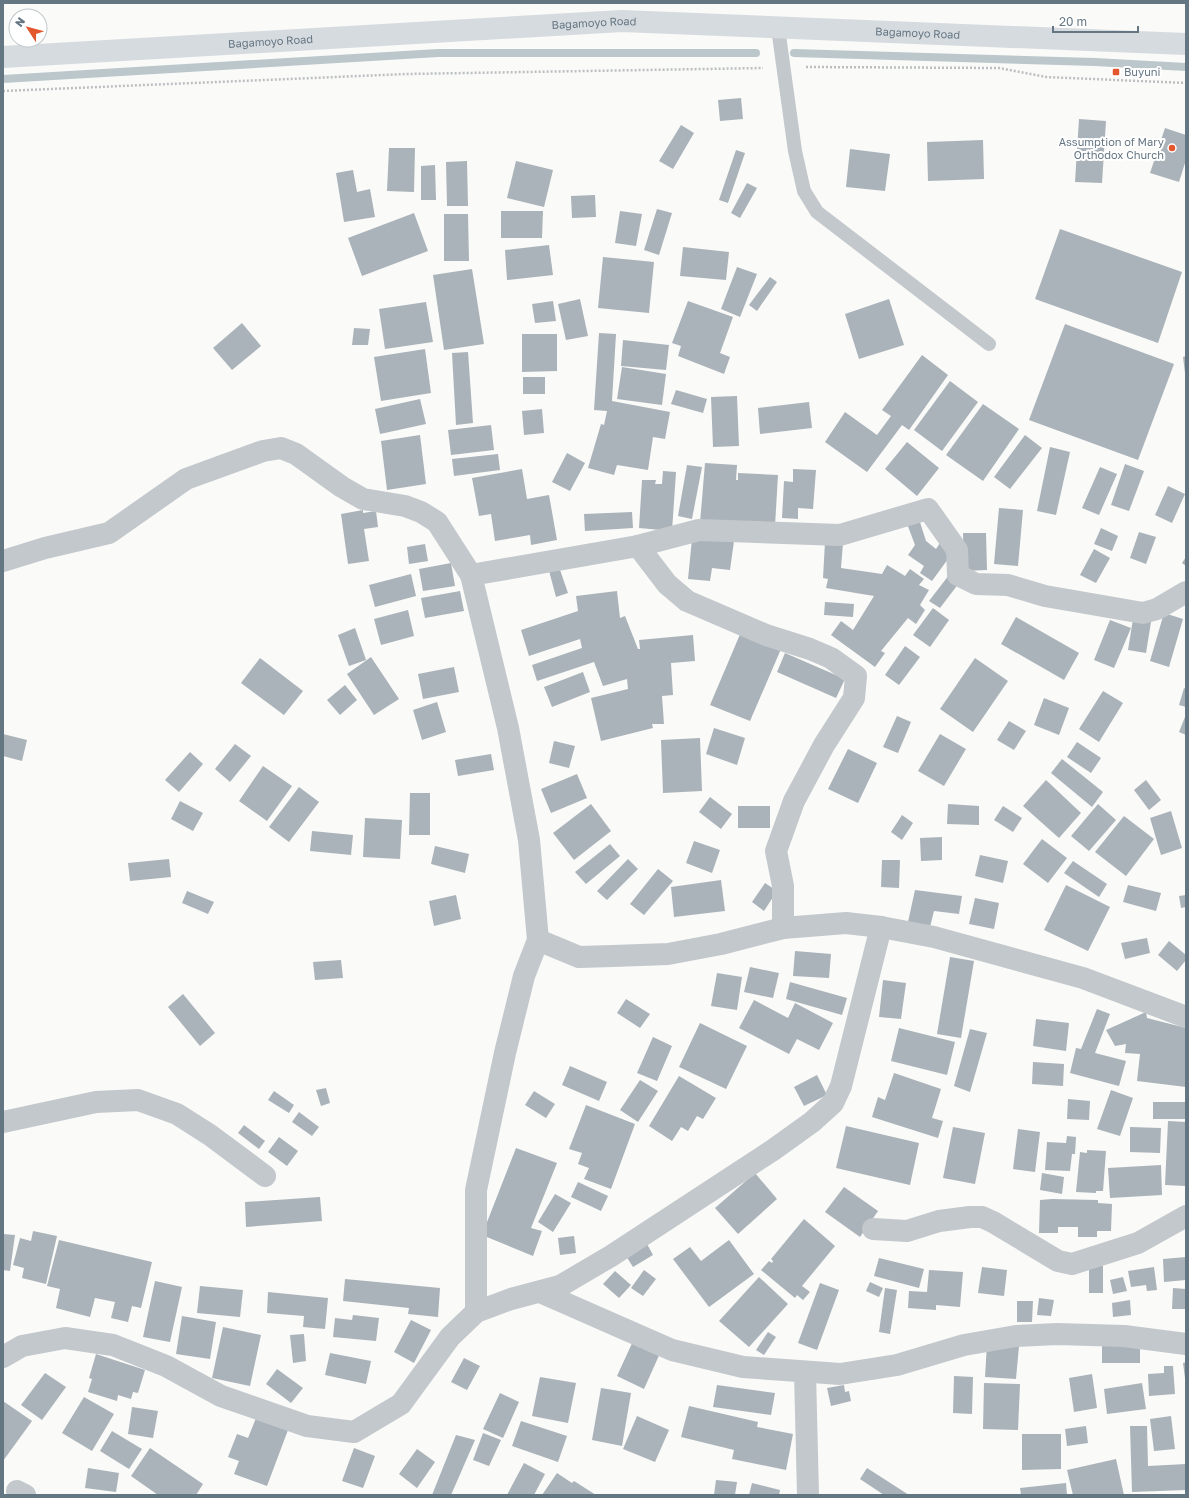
<svg xmlns="http://www.w3.org/2000/svg" width="1189" height="1498" font-family="'Golos Text',sans-serif">
<style>
.lines{fill:none;stroke-linecap:round;stroke-linejoin:round}
.stream{stroke:#bbc7cb;stroke-width:8}
.building{fill:#aab3b9}
.path{stroke:#bbbfc2;stroke-width:2.5;stroke-dasharray:2 2;stroke-linecap:butt}
.service{stroke:#c3c8cc;stroke-width:14}
.minor{stroke:#c3c8cc;stroke-width:22}
.trunk{stroke:#d6dbdf;stroke-width:22}
.poi-dot{fill:#e4572e;stroke:#fff;stroke-width:1.5}
.labels{text-anchor:middle;stroke-width:4;stroke-linejoin:round;paint-order:stroke}
.street-label{font-size:11px;fill:#657683;stroke:#fff}
.poi-label{font-size:11px;fill:#657683;stroke:#fff;text-anchor:start}
</style>
<rect width="100%" height="100%" fill="#fafaf8"/>
<g class="lines">
<!-- stream -->
<g class="stream">
<path d="M794,53L1095,62L1186,67"/>
<path d="M3,79L438,53H756"/>
</g>
</g>
<!-- building -->
<g class="building">
<path d="M741,98L743,119L720,121L718,100Z"/>
<path d="M1079,119L1106,121L1102,183L1075,182Z"/>
<path d="M681,125L694,133L673,169L659,161Z"/>
<path d="M1165,128L1186,135V160L1179,182L1150,173Z"/>
<path d="M983,140L984,179L928,181L927,142Z"/>
<path d="M389,148H415L414,192L387,191Z"/>
<path d="M850,149L890,154L885,191L846,187Z"/>
<path d="M736,150L745,153L728,203L719,200Z"/>
<path d="M467,161L468,206H447L446,162Z"/>
<path d="M516,161L553,170L544,207L507,198Z"/>
<path d="M435,165L436,200H421V166Z"/>
<path d="M353,170L357,192L370,189L375,217L344,222L336,173Z"/>
<path d="M747,183L757,188L740,218L731,213Z"/>
<path d="M595,195L596,217L572,218L571,196Z"/>
<path d="M657,209L672,213L659,255L644,250Z"/>
<path d="M501,211H543L542,238H501Z"/>
<path d="M620,211L642,214L636,246L615,243Z"/>
<path d="M414,213L428,251L362,276L348,238Z"/>
<path d="M444,214H468L469,261H444Z"/>
<path d="M1060,229L1182,272L1158,343L1035,299Z"/>
<path d="M549,245L553,275L507,280L505,250Z"/>
<path d="M683,247L729,252L726,280L680,276Z"/>
<path d="M603,257L654,262L649,313L598,308Z"/>
<path d="M737,267L757,274L740,317L721,309Z"/>
<path d="M472,269L484,344L444,350L433,275Z"/>
<path d="M770,277L777,282L757,311L749,305Z"/>
<path d="M580,299L588,336L566,340L558,304Z"/>
<path d="M889,299L904,345L859,359L845,314Z"/>
<path d="M553,301L556,321L535,323L532,304Z"/>
<path d="M688,301L733,317L720,353L730,357L724,374L678,356L681,346L672,343Z"/>
<path d="M426,302L433,342L385,349L379,309Z"/>
<path d="M242,323L261,346L232,370L213,348Z"/>
<path d="M1065,324L1174,364L1138,460L1029,420Z"/>
<path d="M354,328L370,329L368,345H352Z"/>
<path d="M599,333L616,334L612,401L670,412L665,439L653,437L648,470L617,465L614,475L588,468L601,424L604,425L607,411L594,410Z"/>
<path d="M522,334H557V371L522,372Z"/>
<path d="M623,340L669,345L666,370L621,366Z"/>
<path d="M425,349L431,393L381,401L374,357Z"/>
<path d="M468,352L473,423L456,425L452,353Z"/>
<path d="M922,355L948,375L909,430L902,425L867,472L825,442L845,412L877,435L891,416L882,410Z"/>
<path d="M1186,356V373H1185L1183,357Z"/>
<path d="M622,367L666,374L662,405L617,399Z"/>
<rect x="523" y="377" width="22" height="17"/>
<path d="M950,381L978,402L942,451L914,430Z"/>
<path d="M676,390L707,399L703,413L671,404Z"/>
<path d="M737,396L739,446L713,447L711,397Z"/>
<path d="M420,399L426,424L380,434L375,409Z"/>
<path d="M809,402L812,428L760,434L758,408Z"/>
<path d="M983,404L1019,429L983,481L946,455Z"/>
<path d="M542,409L544,433L524,435L522,411Z"/>
<path d="M491,425L494,450L451,455L448,430Z"/>
<path d="M420,435L426,484L387,490L381,441Z"/>
<path d="M1025,435L1042,448L1010,489L994,477Z"/>
<path d="M907,442L939,468L917,496L885,469Z"/>
<path d="M1050,447L1070,452L1056,515L1037,511Z"/>
<path d="M567,453L585,463L570,491L552,482Z"/>
<path d="M498,454L500,470L454,476L452,459Z"/>
<path d="M705,463L737,465L736,480H738V473L778,475L775,526L700,523Z"/>
<path d="M1125,464L1144,471L1129,511L1111,505Z"/>
<path d="M687,465L702,467L692,519L678,516Z"/>
<path d="M1100,467L1117,474L1099,515L1082,508Z"/>
<path d="M522,469L527,499L549,495L557,540L531,545L530,535L495,541L491,514L479,516L472,478Z"/>
<path d="M793,469L816,470L813,509L798,508V519L782,518L784,481L793,482Z"/>
<path d="M663,471L676,472L672,531L639,528L642,480H656L655,484H662Z"/>
<path d="M1168,486L1185,494L1172,523L1155,515Z"/>
<path d="M999,508L1023,510L1018,566L994,564Z"/>
<path d="M363,510V513L376,511L378,527L364,529L369,561L348,564L341,514Z"/>
<path d="M632,512L633,528L585,531L584,514Z"/>
<path d="M918,516L926,541L936,549L940,543L953,552L932,581L920,573L924,566L908,555L915,545L906,521Z"/>
<path d="M1101,528L1118,536L1112,551L1094,544Z"/>
<path d="M1139,532L1156,537L1146,564L1130,558Z"/>
<path d="M963,533H986L987,570L964,571Z"/>
<path d="M692,539L734,541L730,570L712,568L710,581L688,579Z"/>
<path d="M825,542L843,543L841,568L882,574L887,565L905,576L910,569L924,579L919,585L929,590L920,605L925,610L916,624L908,618L881,651L885,653L875,667L831,635L841,621L853,630L874,596L826,588L828,579L823,578Z"/>
<path d="M425,544L428,561L409,564L407,547Z"/>
<path d="M1094,549L1110,558L1096,583L1080,575Z"/>
<path d="M1186,557V566L1182,563Z"/>
<path d="M451,563L455,586L423,591L419,569Z"/>
<path d="M558,564L568,593L556,597L548,567Z"/>
<path d="M411,574L416,596L375,607L369,585Z"/>
<path d="M949,575L959,583L940,608L929,601Z"/>
<path d="M460,591L464,611L425,618L421,598Z"/>
<path d="M617,591L620,618L625,616L638,649H640L639,640L693,635L695,661L671,663L673,695L662,696L664,724H652L653,728L601,741L591,698L628,689L627,679L603,686L594,662L537,681L532,665L582,648L580,639L529,656L521,630L578,611L576,596Z"/>
<path d="M825,602L854,604L853,617L824,615Z"/>
<path d="M933,608L949,620L930,647L913,635Z"/>
<path d="M408,610L414,636L381,645L374,619Z"/>
<path d="M1164,613L1183,619L1169,667L1150,661Z"/>
<path d="M1016,617L1079,653L1064,680L1001,644Z"/>
<path d="M1133,619L1151,622L1146,653L1128,650Z"/>
<path d="M1110,620L1131,628L1114,668L1094,660Z"/>
<path d="M355,628L366,660L349,666L338,635Z"/>
<path d="M741,632L781,649L750,721L710,705Z"/>
<path d="M905,646L920,657L899,685L885,675Z"/>
<path d="M785,653L845,679L836,698L777,672Z"/>
<path d="M371,657L399,699L374,715L347,674Z"/>
<path d="M260,658L303,691L284,715L241,683Z"/>
<path d="M975,658L1008,681L973,732L940,709Z"/>
<path d="M454,667L459,692L423,699L418,674Z"/>
<path d="M583,672L590,692L552,707L544,687Z"/>
<path d="M345,685L357,700L340,715L327,700Z"/>
<path d="M1184,688L1186,689V707L1179,705Z"/>
<path d="M1103,691L1123,703L1099,742L1079,729Z"/>
<path d="M1044,698L1069,708L1059,735L1034,725Z"/>
<path d="M437,702L446,732L422,740L413,710Z"/>
<path d="M897,716L911,722L898,753L883,747Z"/>
<path d="M1185,717L1186,718V735L1179,732Z"/>
<path d="M1009,721L1026,731L1014,750L997,740Z"/>
<path d="M714,728L745,738L737,765L706,754Z"/>
<path d="M3,734L27,740L22,761L3,756Z"/>
<path d="M940,734L966,749L944,786L918,771Z"/>
<path d="M700,738L702,791L663,793L661,740Z"/>
<path d="M554,741L575,746L569,768L549,763Z"/>
<path d="M1077,742L1101,758L1091,773L1067,757Z"/>
<path d="M235,744L251,756L230,782L215,769Z"/>
<path d="M848,749L877,763L858,803L828,789Z"/>
<path d="M190,752L203,764L179,792L165,780Z"/>
<path d="M491,754L494,770L458,776L455,760Z"/>
<path d="M1062,759L1103,792L1092,807L1051,773Z"/>
<path d="M263,766L292,786L267,821L239,801Z"/>
<path d="M577,774L587,798L551,813L541,789Z"/>
<path d="M1046,780L1081,813L1059,838L1023,806Z"/>
<path d="M1146,780L1161,800L1149,810L1134,790Z"/>
<path d="M299,787L319,802L289,842L269,827Z"/>
<path d="M410,793H430V835H409Z"/>
<path d="M710,797L732,814L721,829L699,812Z"/>
<path d="M180,801L203,813L193,831L171,819Z"/>
<path d="M591,804L611,831L574,860L553,833Z"/>
<path d="M948,804L979,806V825L947,824Z"/>
<path d="M1098,804L1116,820L1089,851L1071,836Z"/>
<rect x="738" y="806" width="32" height="22"/>
<path d="M1003,806L1022,818L1013,832L994,820Z"/>
<path d="M1171,811L1182,848L1161,855L1150,818Z"/>
<path d="M902,815L913,823L902,840L891,832Z"/>
<path d="M1124,816L1154,839L1126,876L1095,852Z"/>
<path d="M365,818L402,820L400,859L363,857Z"/>
<path d="M312,831L353,835L351,855L310,851Z"/>
<path d="M942,837V860L921,861L920,838Z"/>
<path d="M1042,839L1067,858L1048,883L1023,864Z"/>
<path d="M694,841L720,850L712,873L686,863Z"/>
<path d="M610,844L620,856L586,884L575,872Z"/>
<path d="M435,846L469,854L465,873L431,864Z"/>
<path d="M980,855L1008,861L1003,883L975,876Z"/>
<path d="M169,859L171,877L130,881L128,863Z"/>
<path d="M628,859L638,869L607,900L597,891Z"/>
<path d="M882,860H900L899,888L881,887Z"/>
<path d="M1073,861L1107,884L1099,897L1064,873Z"/>
<path d="M658,869L673,881L644,915L630,904Z"/>
<path d="M721,880L725,911L674,917L671,887Z"/>
<path d="M765,883L777,891L764,911L752,902Z"/>
<path d="M1066,885L1110,907L1088,951L1044,930Z"/>
<path d="M1128,885L1161,893L1156,911L1123,902Z"/>
<path d="M915,890L962,896L959,914L934,911L930,927L908,922Z"/>
<path d="M187,891L214,902L208,914L182,903Z"/>
<path d="M456,895L461,919L434,926L429,901Z"/>
<path d="M1186,895V907L1181,908L1179,896Z"/>
<path d="M975,898L999,903L994,929L969,924Z"/>
<path d="M1147,938L1150,953L1125,959L1121,943Z"/>
<path d="M1169,941L1186,955V960L1177,971L1158,955Z"/>
<path d="M795,951L831,954L829,978L793,976Z"/>
<path d="M950,957L974,961L961,1038L937,1034Z"/>
<path d="M341,960L343,978L315,980L313,962Z"/>
<path d="M750,967L779,973L773,998L744,992Z"/>
<path d="M717,973L742,977L737,1010L711,1006Z"/>
<path d="M883,980L906,983L901,1019L879,1017Z"/>
<path d="M790,982L847,998L842,1015L786,999Z"/>
<path d="M183,994L215,1033L200,1046L168,1007Z"/>
<path d="M626,999L650,1014L640,1028L617,1013Z"/>
<path d="M754,1000L788,1018L795,1003L833,1023L819,1050L797,1039L789,1054L739,1028Z"/>
<path d="M1097,1009L1110,1014L1095,1053L1126,1061L1119,1086L1070,1073L1076,1048L1081,1049Z"/>
<path d="M1146,1012L1147,1018L1186,1028V1087L1137,1081L1140,1054L1125,1053L1126,1044L1115,1046L1106,1030Z"/>
<path d="M1036,1019L1069,1023L1066,1051L1033,1046Z"/>
<path d="M700,1023L747,1046L726,1089L679,1067Z"/>
<path d="M899,1028L955,1042L947,1075L891,1061Z"/>
<path d="M970,1029L987,1033L970,1092L954,1086Z"/>
<path d="M653,1037L672,1046L657,1081L637,1073Z"/>
<path d="M1033,1062L1064,1064L1063,1086L1032,1084Z"/>
<path d="M570,1066L607,1082L599,1101L562,1085Z"/>
<path d="M894,1073L941,1089L932,1118L943,1121L938,1138L872,1117L878,1097L885,1100Z"/>
<path d="M817,1075L827,1095L804,1106L794,1087Z"/>
<path d="M679,1076L716,1098L703,1119L697,1116L688,1131L681,1127L672,1141L649,1126Z"/>
<path d="M640,1080L658,1091L638,1122L620,1110Z"/>
<path d="M326,1088L330,1103L321,1106L316,1090Z"/>
<path d="M1111,1090L1133,1098L1120,1136L1097,1129Z"/>
<path d="M274,1091L294,1105L289,1113L268,1100Z"/>
<path d="M534,1091L555,1104L546,1118L525,1105Z"/>
<path d="M1068,1099L1090,1101L1089,1120L1067,1119Z"/>
<rect x="1153" y="1102" width="33" height="17"/>
<path d="M586,1105L635,1124L611,1189L584,1179L589,1168L578,1164L582,1153L569,1149Z"/>
<path d="M299,1112L319,1127L312,1136L292,1122Z"/>
<path d="M1168,1121L1186,1122V1186L1165,1185Z"/>
<path d="M244,1125L265,1141L259,1149L238,1133Z"/>
<path d="M846,1126L919,1143L910,1185L836,1168Z"/>
<path d="M953,1127L985,1133L975,1184L943,1178Z"/>
<path d="M1130,1127L1161,1128L1160,1153L1130,1152Z"/>
<path d="M1018,1129L1040,1132L1035,1172L1013,1169Z"/>
<path d="M1067,1136L1076,1137L1075,1154H1072L1070,1171L1045,1170L1047,1142L1066,1143Z"/>
<path d="M279,1137L298,1151L287,1166L268,1152Z"/>
<path d="M516,1148L557,1163L531,1228L542,1231L533,1256L482,1235Z"/>
<path d="M1087,1150L1106,1151L1103,1191H1096V1193L1076,1192L1080,1152L1087,1153Z"/>
<path d="M1161,1165L1162,1195L1110,1198L1108,1168Z"/>
<path d="M755,1173L777,1199L738,1234L715,1208Z"/>
<path d="M1042,1173L1064,1177L1062,1194L1040,1190Z"/>
<path d="M578,1182L608,1196L601,1211L571,1197Z"/>
<path d="M844,1187L878,1211L860,1237L825,1212Z"/>
<path d="M555,1194L571,1203L553,1232L538,1222Z"/>
<path d="M320,1197L322,1221L246,1227L245,1202Z"/>
<path d="M1052,1199L1098,1200V1203L1112,1204L1111,1231H1097V1237H1078V1227H1058V1233H1039L1040,1200Z"/>
<path d="M804,1219L835,1246L802,1286L810,1292L803,1300L797,1295L795,1298L761,1270L769,1261L772,1263L773,1261L771,1259Z"/>
<path d="M33,1231L57,1236L46,1284L22,1278L24,1268L13,1265L20,1238L31,1241Z"/>
<path d="M3,1234L15,1235L10,1271L3,1270Z"/>
<path d="M574,1236L576,1253L560,1255L558,1238Z"/>
<path d="M59,1240L152,1262L141,1308L132,1306L128,1322L111,1318L115,1302L95,1298L90,1317L56,1308L60,1289L47,1286Z"/>
<path d="M729,1240L754,1274L709,1307L673,1259L690,1247L701,1261Z"/>
<path d="M647,1244L653,1255L633,1267L626,1256Z"/>
<path d="M1186,1257V1280L1164,1282L1163,1259Z"/>
<path d="M879,1258L924,1269L919,1288L874,1276Z"/>
<rect x="1089" y="1266" width="14" height="27"/>
<path d="M982,1267L1007,1270L1004,1296L978,1293Z"/>
<path d="M1154,1267L1157,1290L1147,1291L1146,1285L1131,1287L1128,1271Z"/>
<path d="M644,1270L656,1279L643,1296L631,1288Z"/>
<path d="M929,1270L963,1272L960,1307L936,1305V1310L908,1308L909,1291L927,1292Z"/>
<path d="M615,1271L631,1285L619,1298L603,1284Z"/>
<path d="M759,1277L788,1304L749,1347L719,1321Z"/>
<path d="M1123,1277L1127,1291L1113,1294L1110,1280Z"/>
<path d="M345,1279L440,1288L438,1317L408,1314L409,1308L343,1301Z"/>
<path d="M155,1281L182,1287L170,1342L143,1337Z"/>
<path d="M870,1282L883,1288L879,1297L866,1291Z"/>
<path d="M820,1283L839,1290L817,1350L798,1343Z"/>
<path d="M200,1286L243,1290L240,1317L197,1313Z"/>
<path d="M885,1288L897,1290L890,1334L879,1332Z"/>
<path d="M1173,1288L1186,1289V1309H1172Z"/>
<path d="M268,1292L328,1298L325,1329L303,1327L304,1316L267,1313Z"/>
<path d="M1039,1298L1054,1300L1051,1316L1037,1315Z"/>
<path d="M1130,1300L1131,1315L1113,1317L1112,1303Z"/>
<path d="M1017,1301H1033L1032,1322H1017Z"/>
<path d="M353,1315L379,1318L376,1341L333,1337L335,1318L352,1320Z"/>
<path d="M182,1316L216,1322L210,1359L176,1354Z"/>
<path d="M411,1320L431,1330L414,1363L394,1352Z"/>
<path d="M223,1327L261,1335L250,1386L212,1378Z"/>
<path d="M768,1332L776,1337L764,1355L756,1350Z"/>
<path d="M304,1334L306,1361L293,1363L290,1335Z"/>
<path d="M634,1339L661,1351L644,1389L617,1376Z"/>
<path d="M987,1344L1019,1346L1016,1379L985,1377Z"/>
<rect x="1102" y="1346" width="38" height="17"/>
<path d="M330,1353L371,1361L366,1384L325,1375Z"/>
<path d="M96,1354L145,1370L138,1393L133,1392L131,1399L118,1395L117,1401L88,1392L92,1379L89,1378Z"/>
<path d="M464,1358L480,1366L467,1390L451,1382Z"/>
<path d="M1186,1362V1378H1185L1183,1363Z"/>
<path d="M1164,1366H1173L1175,1394L1149,1396L1148,1374L1164,1373Z"/>
<path d="M277,1369L303,1388L291,1403L266,1384Z"/>
<path d="M45,1373L66,1387L42,1420L21,1405Z"/>
<path d="M1092,1374L1097,1408L1074,1412L1069,1378Z"/>
<path d="M954,1376L973,1377L972,1414L953,1413Z"/>
<path d="M540,1377L576,1383L568,1423L532,1416Z"/>
<path d="M984,1383L1020,1384L1018,1430L983,1429Z"/>
<path d="M1142,1383L1146,1409L1107,1414L1104,1389Z"/>
<path d="M717,1385L775,1393L771,1415L713,1407Z"/>
<path d="M844,1385L845,1392L849,1391L851,1401L831,1406L827,1388Z"/>
<path d="M601,1388L631,1393L622,1446L592,1440Z"/>
<path d="M500,1393L519,1402L503,1438L483,1429Z"/>
<path d="M84,1397L114,1414L92,1451L62,1433Z"/>
<path d="M3,1401L32,1421L3,1461Z"/>
<path d="M689,1406L758,1422L757,1427L793,1434L786,1470L732,1459L734,1450L681,1437Z"/>
<path d="M132,1407L158,1411L153,1438L128,1434Z"/>
<path d="M637,1416L669,1430L655,1462L623,1449Z"/>
<path d="M1171,1416L1175,1449L1154,1451L1150,1419Z"/>
<path d="M256,1418L288,1430L267,1486L234,1474L239,1461L228,1457L237,1434L248,1438Z"/>
<path d="M521,1421L567,1436L558,1462L512,1446Z"/>
<path d="M1086,1426L1088,1443L1067,1446L1065,1429Z"/>
<path d="M1130,1426H1147L1148,1466L1186,1464V1490L1132,1492Z"/>
<path d="M112,1431L142,1449L129,1469L100,1451Z"/>
<path d="M483,1433L501,1440L489,1466L473,1460Z"/>
<path d="M1022,1434H1061V1469L1022,1470Z"/>
<path d="M456,1435L475,1440L451,1495H432Z"/>
<path d="M150,1448L203,1484L196,1495H158L131,1476Z"/>
<path d="M354,1448L375,1456L363,1488L342,1481Z"/>
<path d="M417,1449L435,1462L417,1488L399,1474Z"/>
<path d="M1116,1459L1124,1495H1073L1067,1470Z"/>
<path d="M524,1463L545,1474L534,1495H507Z"/>
<path d="M88,1468L119,1473L116,1492L85,1488Z"/>
<path d="M867,1468L909,1495H884L860,1479Z"/>
<path d="M557,1473L572,1483L574,1481L596,1495H542Z"/>
<path d="M716,1480L737,1482L735,1495H714Z"/>
<path d="M752,1483L780,1490L779,1495H749Z"/>
<path d="M1066,1483L1067,1495H1021L1020,1488Z"/>
</g>
<g class="lines">
<!-- path -->
<g class="path">
<path d="M806,67L999,68L1046,77L1186,83"/>
<path d="M3,91L407,74L763,68"/>
</g>
<!-- service -->
<path class="service" d="M778,28L795,151L804,191L817,212L989,344"/>
<!-- minor -->
<g class="minor">
<path d="M638,546L667,584L687,601L766,635L810,649L831,658L856,676L854,698L824,745L794,801L776,851L783,886V928"/>
<path d="M3,561L45,548L109,533L186,479L263,451L281,448L296,454L342,487L363,499L405,506L421,512L437,522L471,575L508,728L529,840L538,940L524,976L505,1053L476,1190V1312"/>
<path d="M471,575L638,546L699,530L840,535L928,509L957,550L958,575L976,584L1008,585L1045,596L1143,613L1157,609L1186,592"/>
<path d="M538,940L579,957L613,956L668,954L721,944L783,928L846,923L881,927L934,937L1083,978L1186,1017"/>
<path d="M3,1122L96,1102L138,1100L177,1114L210,1135L265,1176"/>
<path d="M873,1229L907,1231L939,1221L970,1217H982L993,1222L1058,1261L1072,1264L1138,1243L1186,1216"/>
<path d="M540,1292L672,1350L743,1367L840,1374L897,1365L964,1345L1016,1336L1057,1334L1124,1336L1186,1344"/>
<path d="M3,1357L22,1346L65,1338L113,1345L166,1366L221,1396L307,1426L354,1432L401,1404L450,1337L476,1312L511,1299L560,1286L611,1256L773,1150L812,1122L833,1103L841,1086L881,927"/>
<path d="M805,1372L808,1495"/>
<path d="M17,1491L25,1495"/>
</g>
<!-- trunk -->
<path class="trunk" id="s1" d="M3,57L622,21L1186,44"/>
</g>
<!-- markers -->
<g class="poi-dot">
<rect x="1112" y="68" width="8" height="8" rx="2"/>
<circle cx="1172" cy="148" r="4"/>
</g>
<g class="labels">
<!-- street labels -->
<g class="street-label">
<text dy="4" stroke="none"><textPath href="#s1" startOffset="592">Bagamoyo Road</textPath></text>
<text dy="4" stroke="none"><textPath href="#s1" startOffset="916">Bagamoyo Road</textPath></text>
<text dy="4" stroke="none"><textPath href="#s1" startOffset="268">Bagamoyo Road</textPath></text>
</g>
<!-- poi labels -->
<g class="poi-label">
<text x="1124" y="76">Buyuni</text>
<text x="1164" y="146" text-anchor="end">Assumption of Mary<tspan x="1164" dy="13">Orthodox Church</tspan></text>
</g>
</g>
<!-- border -->
<rect width="1189" height="1498" fill="none" stroke="#657683" stroke-width="8"/>
<!-- north arrow -->
<g transform="translate(28 28) rotate(306)"><circle r="19" fill="#ffffff" stroke="#c1c8cd"/>
<path d="M0-3L7 15L0 10L-7 15Z" fill="#e4572e"/>
<text y="-6" font-size="11" font-weight="bold" text-anchor="middle" fill="#657683">N</text>
</g>
<!-- scale -->
<path d="M1053 26v6h85v-6" fill="none" stroke="#657683" stroke-width="2"/>
<text x="1059" y="26" font-size="12" fill="#657683" stroke="#ffffff" stroke-width="3" paint-order="stroke">20 m</text>
</svg>
